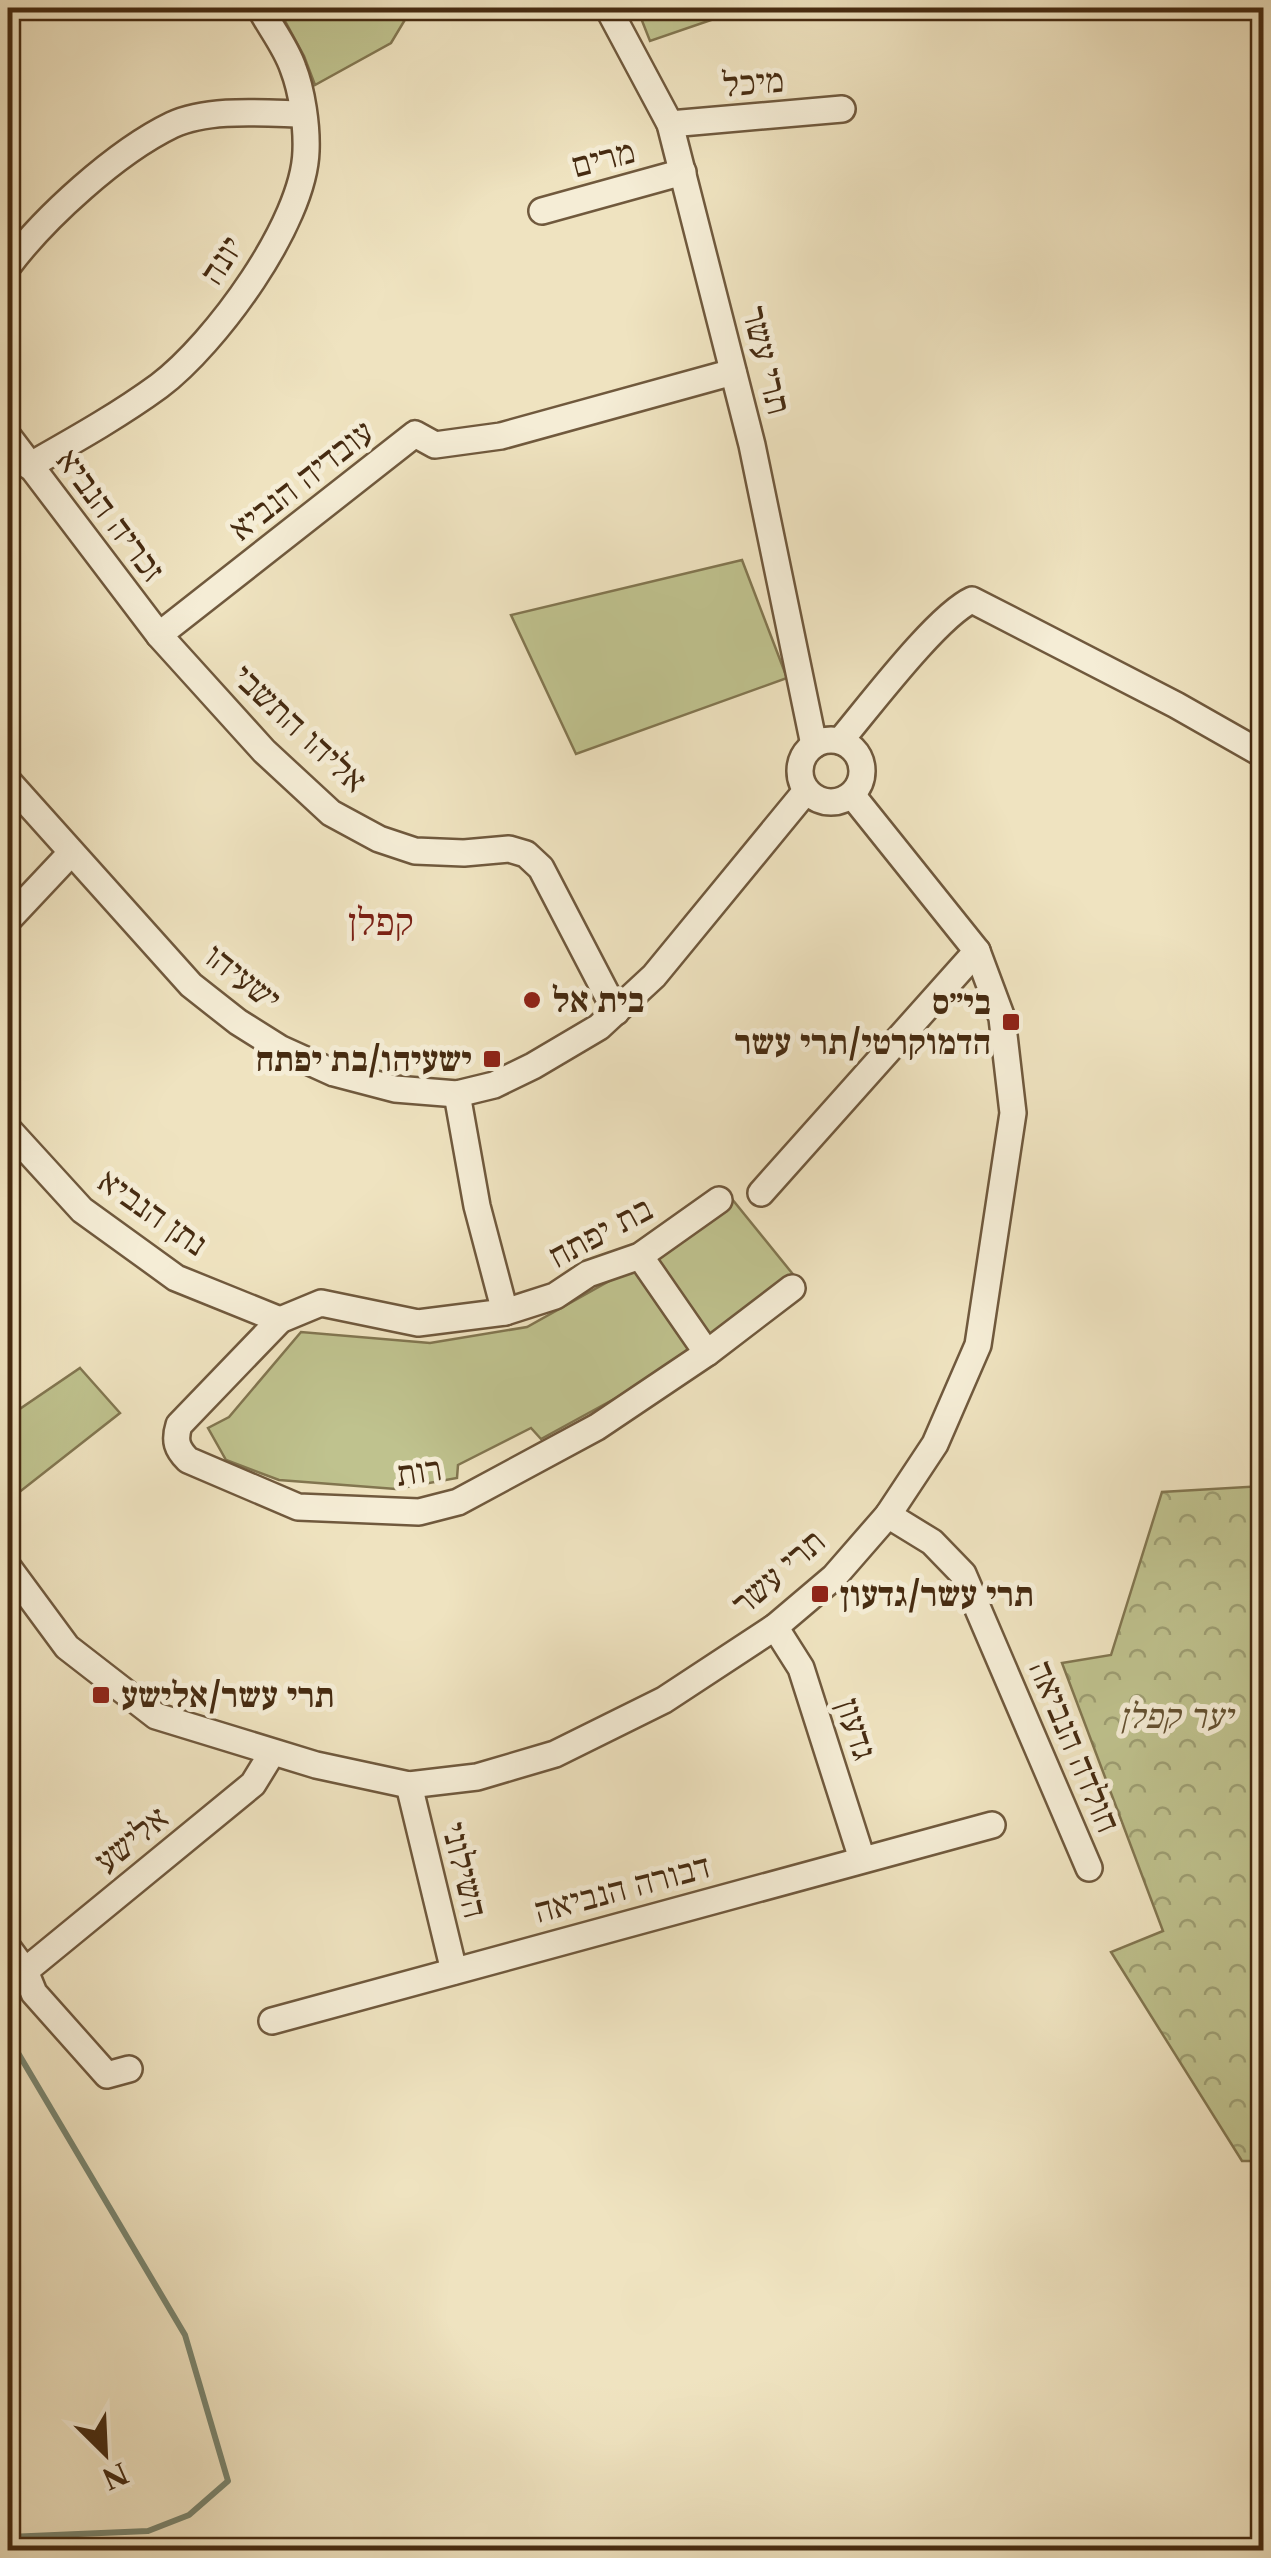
<svg xmlns="http://www.w3.org/2000/svg" width="1271" height="2558" font-family="'Libre Caslon Text','Frank Ruhl Libre',serif">
<style>
.forest{fill:url(#forest-crowns);stroke:#827650;stroke-width:2.5}
.park{fill:#bfc28e;stroke:#827650;stroke-width:2.5}
.lines{fill:none;stroke-linecap:round;stroke-linejoin:round}
.stream{stroke:#79846e;stroke-width:6}
.minor-casing{stroke:#70593d;stroke-width:30}
.minor{stroke:#f5edd6;stroke-width:25}
.poi-dot{fill:#8f2418;stroke:#f5edd6;stroke-width:4}
.labels{text-anchor:middle;stroke-width:10;stroke-linejoin:round;paint-order:stroke}
.street-label{font-size:35px;fill:#462b11;stroke:#f5edd6}
.poi-label{font-size:35px;font-weight:bold;fill:#462b11;stroke:#f5edd6;text-anchor:start}
.park-label{font-size:35px;font-style:italic;fill:#645130;stroke:#f5edd6}
.neighbourhood-label{font-size:38px;fill:#7a1f14;stroke:#f5edd6}
</style>
<defs>
<pattern id="forest-crowns" width="20" height="18" patternUnits="userSpaceOnUse" patternTransform="scale(2.5)"><rect width="20" height="18" fill="#bfc28e"/><path d="M2 6a3 3 0 1 1 6 0M12 15a3 3 0 1 1 6 0" fill="none" stroke="#9d9e73"/></pattern>
</defs>
<rect width="100%" height="100%" fill="#efe3c0"/>
<filter id="stains"><feTurbulence type="fractalNoise" baseFrequency=".002" numOctaves="4"/><feColorMatrix values="0 0 0 0 .2 0 0 0 0 .09 0 0 0 0 .02 0 0 0 .5 -.17"/></filter>
<radialGradient id="worn" r=".72"><stop offset=".6" stop-color="#630" stop-opacity="0"/><stop offset="1" stop-color="#630" stop-opacity=".3"/></radialGradient>
<!-- forest -->
<path class="forest" d="M1263,1486L1264,2161H1242L1111,1952L1163,1931L1062,1663L1111,1655L1162,1492Z"/>
<!-- park -->
<g class="park">
<path d="M278,8H412L391,43L315,85L304,56Z"/>
<path d="M637,8H746L650,41Z"/>
<path d="M742,560L787,678L576,754L511,615Z"/>
<path d="M732,1199L796,1278L669,1369L541,1439L531,1428L458,1465L457,1478L396,1489L279,1480L226,1460L208,1428L229,1417L301,1332L430,1343L527,1327L636,1266Z"/>
<path d="M80,1368L120,1413L8,1501V1417Z"/>
</g>
<g class="lines">
<!-- stream -->
<path class="stream" d="M8,2036L185,2335L228,2481L189,2515L148,2531L8,2537"/>
<!-- minor casing -->
<g class="minor-casing">
<g id="minor">
<path d="M608,8L670,124L752,445L814,745"/>
<path d="M670,124L842,109"/>
<path d="M542,211L683,172"/>
<path d="M8,266C44,218 116,152 172,125C208,108 263,113 302,114"/>
<path d="M8,436L159,635L264,751L331,813L379,839L415,851L464,853L509,849L526,854L541,868L616,1012"/>
<path d="M29,466C73,441 118,416 159,386C215,344 304,223 306,151C307,126 302,91 293,68C286,47 270,27 260,8"/>
<path d="M159,635L415,434L435,445L501,436L733,372"/>
<circle cx="831" cy="771" r="31"/>
<path d="M840,741C868,708 937,616 972,600L1176,705L1264,755"/>
<path d="M8,781L191,985L238,1022L281,1049L334,1073L395,1089L457,1094L494,1085L533,1066L599,1027L654,976L806,791"/>
<path d="M8,920L71,853"/>
<path d="M457,1094L477,1206L505,1312"/>
<path d="M8,1129L82,1210L176,1278L280,1320"/>
<path d="M761,1193L977,951"/>
<path d="M719,1200L640,1256L588,1274L555,1296L505,1312L418,1323L321,1303L280,1320L179,1425C174,1441 177,1449 188,1460L298,1507L419,1512L458,1502L597,1427L707,1353L792,1288"/>
<path d="M640,1256L707,1353"/>
<path d="M888,1515L932,1542L963,1574L1089,1868"/>
<path d="M8,1567L67,1647L156,1716L316,1765L409,1785L477,1777L555,1754L664,1700L775,1627L834,1577L888,1515L935,1444L978,1345L1013,1113L1002,1018L977,951L852,795"/>
<path d="M775,1627L801,1668L862,1859"/>
<path d="M409,1785L454,1971"/>
<path d="M8,1948L25,1971L34,1993L107,2075L129,2069"/>
<path d="M25,1971L253,1784L272,1753"/>
<path d="M272,2021L992,1825"/>
</g>
</g>
<!-- minor -->
<use href="#minor" class="minor"/>
</g>
<!-- markers -->
<g class="poi-dot">
<circle cx="532" cy="1000" r="10"/>
<rect x="1001" y="1012" width="20" height="20" rx="5"/>
<rect x="482" y="1049" width="20" height="20" rx="5"/>
<rect x="810" y="1584" width="20" height="20" rx="5"/>
<rect x="91" y="1685" width="20" height="20" rx="5"/>
</g>
<g class="labels">
<!-- street labels -->
<g class="street-label">
<text transform="translate(753 82) rotate(-5)" y="12">מיכל</text>
<text transform="translate(603 158) rotate(-15)" y="12">מרים</text>
<text transform="translate(221 260) rotate(-57)" y="12">יונה</text>
<text transform="translate(767 360) rotate(76)" y="12">תרי עשר</text>
<text transform="translate(301 480) rotate(-38)" y="12">עובדיה הנביא</text>
<text transform="translate(111 515) rotate(53)" y="12">זכריה הנביא</text>
<text transform="translate(300 728) rotate(43)" y="12">אליהו התשבי</text>
<text transform="translate(243 977) rotate(38)" y="12">ישעיהו</text>
<text transform="translate(153 1212) rotate(35)" y="12">נתן הנביא</text>
<text transform="translate(600 1232) rotate(-28)" y="12">בת יפתח</text>
<text transform="translate(419 1471) rotate(-8)" y="12">רות</text>
<text transform="translate(778 1572) rotate(-41)" y="12">תרי עשר</text>
<text transform="translate(857 1729) rotate(72)" y="12">גדעון</text>
<text transform="translate(1075 1746) rotate(67)" y="12">חולדה הנביאה</text>
<text transform="translate(131 1839) rotate(-39)" y="12">אלישע</text>
<text transform="translate(465 1870) rotate(76)" y="12">השילוני</text>
<text transform="translate(622 1888) rotate(-15)" y="12">דבורה הנביאה</text>
</g>
<!-- poi labels -->
<g class="poi-label">
<text x="552" y="1012">בית אל</text>
<text x="991" y="1014" text-anchor="end">בי״ס<tspan x="991" dy="40">הדמוקרטי/תרי עשר</tspan></text>
<text x="472" y="1071" text-anchor="end">ישעיהו/בת יפתח</text>
<text x="840" y="1606">תרי עשר/גדעון</text>
<text x="121" y="1707">תרי עשר/אלישע</text>
</g>
<!-- park labels -->
<g class="park-label">
<text x="1176" y="1728">יער קפלן</text>
</g>
<!-- neighbourhood labels -->
<g class="neighbourhood-label">
<text x="381" y="935">קפלן</text>
</g>
</g>
<!-- margin -->
<rect width="1271" height="2558" fill="none" stroke="#efe3c0" stroke-width="40"/>
<rect x="10" y="10" width="1251" height="2538" fill="none" stroke="#462b11" stroke-width="5"/>
<rect x="20" y="20" width="1231" height="2518" fill="none" stroke="#462b11" stroke-width="2.5"/>
<!-- north arrow -->
<g transform="translate(105 2453) rotate(156)" stroke="#f5edd6" stroke-width="8" paint-order="stroke">
<path d="M0-8L18 38L0 25L-18 38Z" fill="#462b11"/>
<text y="-15" font-size="28" font-weight="bold" text-anchor="middle" fill="#462b11">N</text>
</g>
<rect width="100%" height="100%" filter="url(#stains)"/>
<rect width="100%" height="100%" fill="url(#worn)"/>
</svg>
